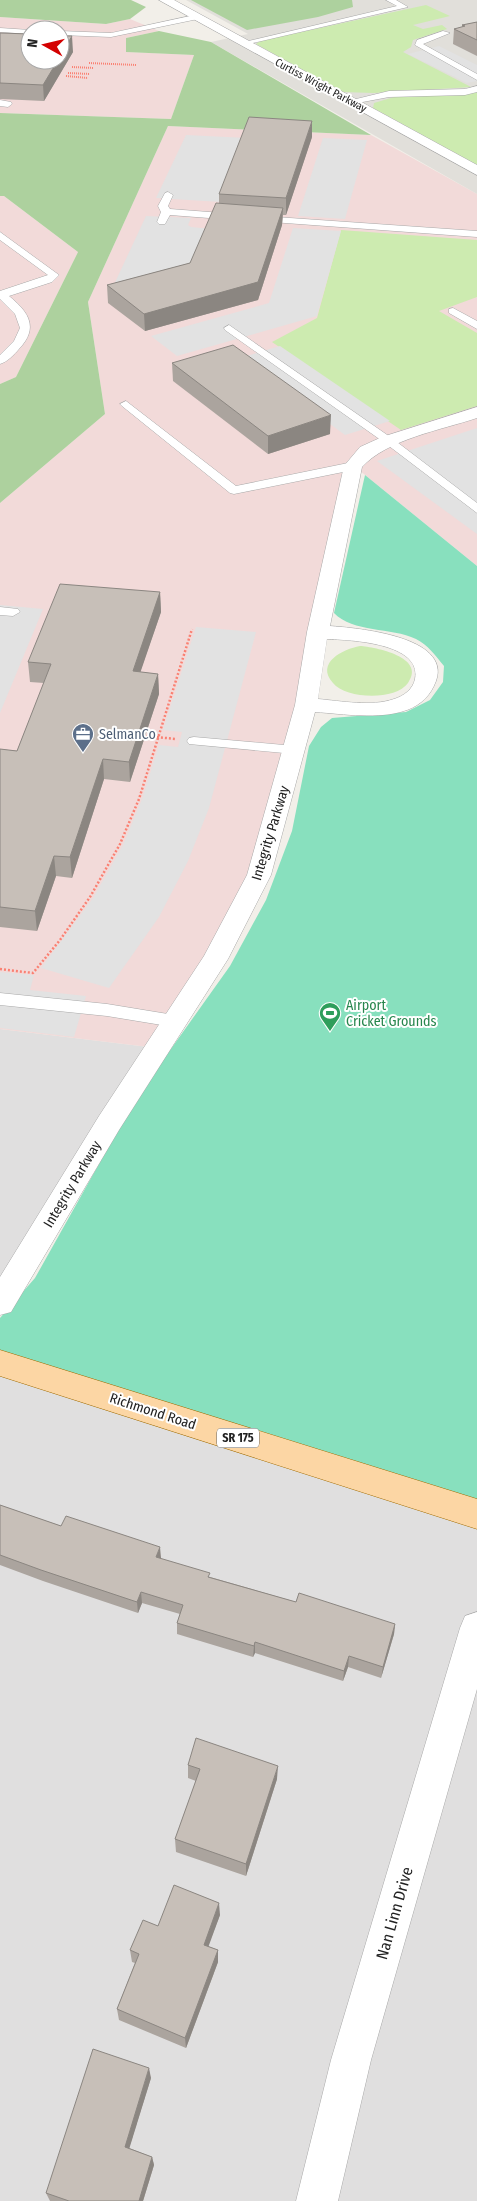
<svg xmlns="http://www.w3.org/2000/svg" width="477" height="2201" font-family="'Fira Sans Condensed',sans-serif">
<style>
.residential{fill:#e0dfdf}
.commercial{fill:#f2dad9;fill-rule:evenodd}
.airport{fill:#e1dfda}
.grass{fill:#cdebb0}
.forest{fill:#add19e}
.pitch{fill:#88e0be}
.parking{fill:#e2e2e2}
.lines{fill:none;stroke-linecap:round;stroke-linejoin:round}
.lane-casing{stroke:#a9a9a9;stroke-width:1}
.street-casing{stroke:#a9a9a9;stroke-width:1}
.primary-casing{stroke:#a06b00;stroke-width:1}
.path-far1{stroke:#fa8072;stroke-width:2;stroke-dasharray:1 1;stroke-linecap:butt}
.path{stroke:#fa8072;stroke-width:2.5;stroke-dasharray:2 2;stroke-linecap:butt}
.lane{fill:#fff;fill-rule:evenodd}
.street{fill:#fff;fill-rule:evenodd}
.primary{fill:#fcd6a4;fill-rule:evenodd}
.wall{fill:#aba49e}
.shaded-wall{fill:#8b8681}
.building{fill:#c7bfb8;stroke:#8b8681}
.labels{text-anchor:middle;stroke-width:4;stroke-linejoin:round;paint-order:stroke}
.far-street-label{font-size:11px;fill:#222;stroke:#fff}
.shield{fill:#fff;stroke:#646464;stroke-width:1}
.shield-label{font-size:12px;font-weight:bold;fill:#222}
.service-label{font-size:14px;fill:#4e5e75;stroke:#fff;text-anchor:start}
.street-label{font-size:14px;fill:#222;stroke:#fff}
.leisure-label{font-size:14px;fill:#27864d;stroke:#fff;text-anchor:start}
.near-street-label{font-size:16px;fill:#222;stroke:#fff}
</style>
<rect width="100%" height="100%" fill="#f2efe9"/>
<!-- residential -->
<g class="residential">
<path d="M0,1029L157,1048L0,1303Z"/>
<path d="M0,1362L477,1514V2201H0Z"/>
</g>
<!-- commercial -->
<g class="commercial">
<path d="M0,17L106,24L130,19L159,31L126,38L127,52L194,55L171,119L0,113ZM30,30H60V60H30Z"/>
<path d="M168,126L371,135L477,194V566L354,466L259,875L157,1048L0,1029V503L105,414L88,302Z"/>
<path d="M0,196H4L78,252L16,377L0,384Z"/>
</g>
<!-- airport -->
<path class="airport" d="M186,0H477V194L211,42L248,34Z"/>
<!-- grass -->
<g class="grass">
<path d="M426,5L450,16L413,25L423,29L442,25L447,29L413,40L411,47L403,52L471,87L374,93L342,92L256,44L260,41Z"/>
<path d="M477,92V165L373,108L374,103L394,97Z"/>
<path d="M341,230L477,240V297L439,311L477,333V406L401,430L272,342L317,318Z"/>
<path d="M360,646C375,647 427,657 408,683C395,701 346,699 333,683C315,663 343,649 360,646Z"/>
</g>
<!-- forest -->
<g class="forest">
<path d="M0,0H131L146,7L130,19L106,24L0,17Z"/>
<path d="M191,0H352L353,7L318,17L247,30Z"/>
<path d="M159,31L211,42L371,135L168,126L88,302L105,414L0,503V384L16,377L78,252L4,196H0V113L171,119L194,55L126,52V38Z"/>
</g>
<!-- pitch -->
<path class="pitch" d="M365,475L477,566V1514L0,1363V1318L35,1278L136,1098L230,966L266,900L292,831L309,746L321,727L332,718L406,712L430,700L443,682L444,666C435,655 428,645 416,639C391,627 353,633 334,613Z"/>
<!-- parking -->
<g class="parking">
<path d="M439,46L477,65V81L467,83L408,54Z"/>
<path d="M186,135L247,138L221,202L156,198Z"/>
<path d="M323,138L367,140L345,219L298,216Z"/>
<path d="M146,216L191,218L188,225L191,227L211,229L190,281L111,291Z"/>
<path d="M293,228L341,231L317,316L177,356L151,336L269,303Z"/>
<path d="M280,346L390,421L345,435L240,358Z"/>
<path d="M477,428V534L377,461Z"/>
<path d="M0,605L43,609L0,713Z"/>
<path d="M196,627L256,632L209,808L188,861L159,917L109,988L41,968L93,898L123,845L142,799L159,745L178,747L182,732L163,730Z"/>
<path d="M0,972L34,975L30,990L86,996L74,1037L0,1028Z"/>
</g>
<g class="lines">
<!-- lane casing -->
<g class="lane-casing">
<g id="lane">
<path d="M386,0H396L408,7L244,45L240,43L397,6Z"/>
<path d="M195,15L199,17L198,19L111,37L60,35V31L111,33Z"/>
<path d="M0,28L30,30H32L30,34L0,32Z"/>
<path d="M443,31L450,33L423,44L477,74V80L415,45L417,40Z"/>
<path d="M477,86V92L465,95L389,97L352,104L348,101L389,91L465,89Z"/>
<path d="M0,100L11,102L12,104L8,107L0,106Z"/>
<path d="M168,192L173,195L168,206L170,209L235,214L240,217L235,220L170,215L165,224H159L157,222L161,212L158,206L165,193Z"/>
<path d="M261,216L477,231V237L258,221L256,219Z"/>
<path d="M0,232L59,275L52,282L9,296C29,312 39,328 19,349C14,355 7,362 0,364V355L14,341L20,328L15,314L0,299V291L48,275L0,240Z"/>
<path d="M453,308L477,321V329L449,313V309Z"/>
<path d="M229,325L393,439L477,503V513L385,443L225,330L224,328Z"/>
<path d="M126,401L236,486L353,462L359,466L353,470L234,494L230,493L122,406L120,404Z"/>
<path d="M0,607L18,609L20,612L13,616L0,615Z"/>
<path d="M194,737L295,746L302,750L295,754L189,744L187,741L189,738Z"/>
<path d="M0,993L107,1004L174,1015L180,1017L182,1021L180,1025L174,1027L107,1016L0,1005Z"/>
</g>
</g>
<!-- street casing -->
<g class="street-casing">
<g id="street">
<path d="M159,0H174L477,165V175Z"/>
<path d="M477,407V418C441,430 388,439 362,467L330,626C356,628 452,636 436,681C431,695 421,705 407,710C377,720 345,714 315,712L271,875L228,959L119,1130L11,1312L0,1315V1277L99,1116L204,956L247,875L295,705L307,632L344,466L360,447L382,437ZM327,639C351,640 422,643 415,679C413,689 404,696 394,699C371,707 342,701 318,699Z"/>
<path d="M477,1612V1689L371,2060L338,2201H296L331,2060L460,1628L465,1616Z"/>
</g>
</g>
<!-- primary casing -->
<g class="primary-casing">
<path id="primary" d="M0,1350L477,1499V1529L0,1376Z"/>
</g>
<!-- path-far1 -->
<g class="path-far1">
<path d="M89,63L136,65"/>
<path d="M72,67L94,68"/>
<path d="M68,73L90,74"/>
<path d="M66,76L88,78"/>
</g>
<!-- path -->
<g class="path">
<path d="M145,736L176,739"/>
<path d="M0,969L33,973L60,940L90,897L120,844L139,799L192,629"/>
</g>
<!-- lane -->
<use href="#lane" class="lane"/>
<!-- street -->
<use href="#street" class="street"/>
<!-- primary -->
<use href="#primary" class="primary"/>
</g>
<!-- wall -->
<g class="wall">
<path d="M477,22V56L453,44L454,29L462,27V25Z"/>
<path d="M0,33L73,52L44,101L0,99Z"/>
<path d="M312,137L286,215H283L282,225L258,300L145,331L108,303L107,285L190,263L219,203V194Z"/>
<path d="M172,363L330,434L268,454L173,381Z"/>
<path d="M160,592L161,612L140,672L158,674L159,694L130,782L104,779L72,878L56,876L37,931L0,927V749L17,751L44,683L30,682L28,662Z"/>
<path d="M0,1505L61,1526L161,1558V1559L210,1577L296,1602L395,1624L394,1634L381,1678L348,1667L343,1681L255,1653L253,1657L177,1634V1623L180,1614L142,1603L138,1613L43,1581L0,1565Z"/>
<path d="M188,1765L277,1779L246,1876L176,1852L175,1839L196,1781L188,1778Z"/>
<path d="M220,1915L208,1946L218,1950V1962L186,2048L119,2020L117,2009L135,1963L132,1962L130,1950L158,1926Z"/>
<path d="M151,2078L129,2148L152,2157L154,2165L143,2201H50L46,2193Z"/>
</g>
<!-- shaded-wall -->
<g class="shaded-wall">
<path d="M72,36L73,52L44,101L43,85L58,60H60V56Z"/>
<path d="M312,121V137L286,215V198Z"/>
<path d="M283,208L282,225L258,300L145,331L144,314Z"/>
<path d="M331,415L330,434L268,454V436Z"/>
<path d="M160,592L161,612L134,691L133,671Z"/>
<path d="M158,674L159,694L130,782L129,762Z"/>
<path d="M103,759L104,779L72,878L70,857Z"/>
<path d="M54,856L56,876L37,931L35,911Z"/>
<path d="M160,1547L161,1558L157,1568L156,1557Z"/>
<path d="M141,1592L142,1603L138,1613L137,1602Z"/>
<path d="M395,1624L394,1634L381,1678L383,1667Z"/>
<path d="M255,1642V1653L253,1657L254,1646Z"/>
<path d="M349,1656L348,1667L343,1681L344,1671Z"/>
<path d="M278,1766L277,1779L246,1876V1864Z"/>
<path d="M219,1903L220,1915L205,1956L204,1945Z"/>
<path d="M218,1950V1962L186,2048L185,2038Z"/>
<path d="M149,2068L151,2078L127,2156L125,2147Z"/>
<path d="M152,2157L154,2165L143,2201H139Z"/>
</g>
<!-- building -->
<g class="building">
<path d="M477,22V40L454,29L465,26L462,25Z"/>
<path d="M0,33L30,34V60H58L43,85L0,83Z"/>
<path d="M60,36H72L60,56Z"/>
<path d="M249,117L312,121L286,198L219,194Z"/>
<path d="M216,203L283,208L258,282L144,314L107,285L190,263Z"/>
<path d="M233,345L331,415L268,436L172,363Z"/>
<path d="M60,584L160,592L133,671L158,674L129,762L103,759L70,857L54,856L35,911L0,907V749L17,751L51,664L28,662Z"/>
<path d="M0,1505L61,1526L66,1516L160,1547L156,1557L210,1573L208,1577L296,1602L299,1593L395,1624L383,1667L349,1656L344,1671L255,1642L254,1646L177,1623L183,1605L141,1592L137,1602L41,1570L0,1555Z"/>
<path d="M196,1738L278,1766L246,1864L175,1839L200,1769L188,1765Z"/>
<path d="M174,1885L219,1903L204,1945L218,1950L185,2038L117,2009L139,1954L130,1950L143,1920L158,1926Z"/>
<path d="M93,2049L149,2068L125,2147L152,2157L139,2201H69L46,2193Z"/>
</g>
<!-- icons -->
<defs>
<g id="office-pin" transform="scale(1.125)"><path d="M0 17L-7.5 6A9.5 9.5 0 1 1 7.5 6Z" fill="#5c6f8a" stroke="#fff"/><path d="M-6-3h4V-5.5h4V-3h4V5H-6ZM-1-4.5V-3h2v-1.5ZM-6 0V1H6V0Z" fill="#fff"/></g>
<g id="stadium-pin" transform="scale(1.125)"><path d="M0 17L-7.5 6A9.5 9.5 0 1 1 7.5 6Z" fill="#2e9e5b" stroke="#fff"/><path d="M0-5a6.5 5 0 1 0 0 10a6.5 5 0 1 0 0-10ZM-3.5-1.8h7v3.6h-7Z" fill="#fff"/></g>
</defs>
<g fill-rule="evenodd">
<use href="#office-pin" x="83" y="734"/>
<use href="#stadium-pin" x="330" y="1013"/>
</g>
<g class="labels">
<!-- far-street labels -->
<g class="far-street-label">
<text transform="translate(321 85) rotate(28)" y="4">Curtiss Wright Parkway</text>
</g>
<!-- shield labels -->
<rect class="shield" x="217" y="1428.5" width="42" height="19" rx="4"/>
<g class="shield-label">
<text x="238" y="1442">SR 175</text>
</g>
<!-- service labels -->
<g class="service-label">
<text x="99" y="739">SelmanCo</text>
</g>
<!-- street labels -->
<g class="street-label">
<text transform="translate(270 833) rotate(-73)" y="5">Integrity Parkway</text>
<text transform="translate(72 1184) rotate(-59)" y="5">Integrity Parkway</text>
<text transform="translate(153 1411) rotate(18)" y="5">Richmond Road</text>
</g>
<!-- leisure labels -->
<g class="leisure-label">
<text x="346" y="1010">Airport<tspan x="346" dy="16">Cricket Grounds</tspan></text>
</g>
<!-- near-street labels -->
<g class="near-street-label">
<text transform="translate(394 1913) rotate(-74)" y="6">Nan Linn Drive</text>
</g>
</g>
<!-- north arrow -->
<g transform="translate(45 45) rotate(278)"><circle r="24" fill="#ffffff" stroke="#a7a7a7"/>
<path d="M0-4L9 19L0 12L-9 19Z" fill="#d40000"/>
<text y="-8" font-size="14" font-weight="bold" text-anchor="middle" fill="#222222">N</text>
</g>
</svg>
